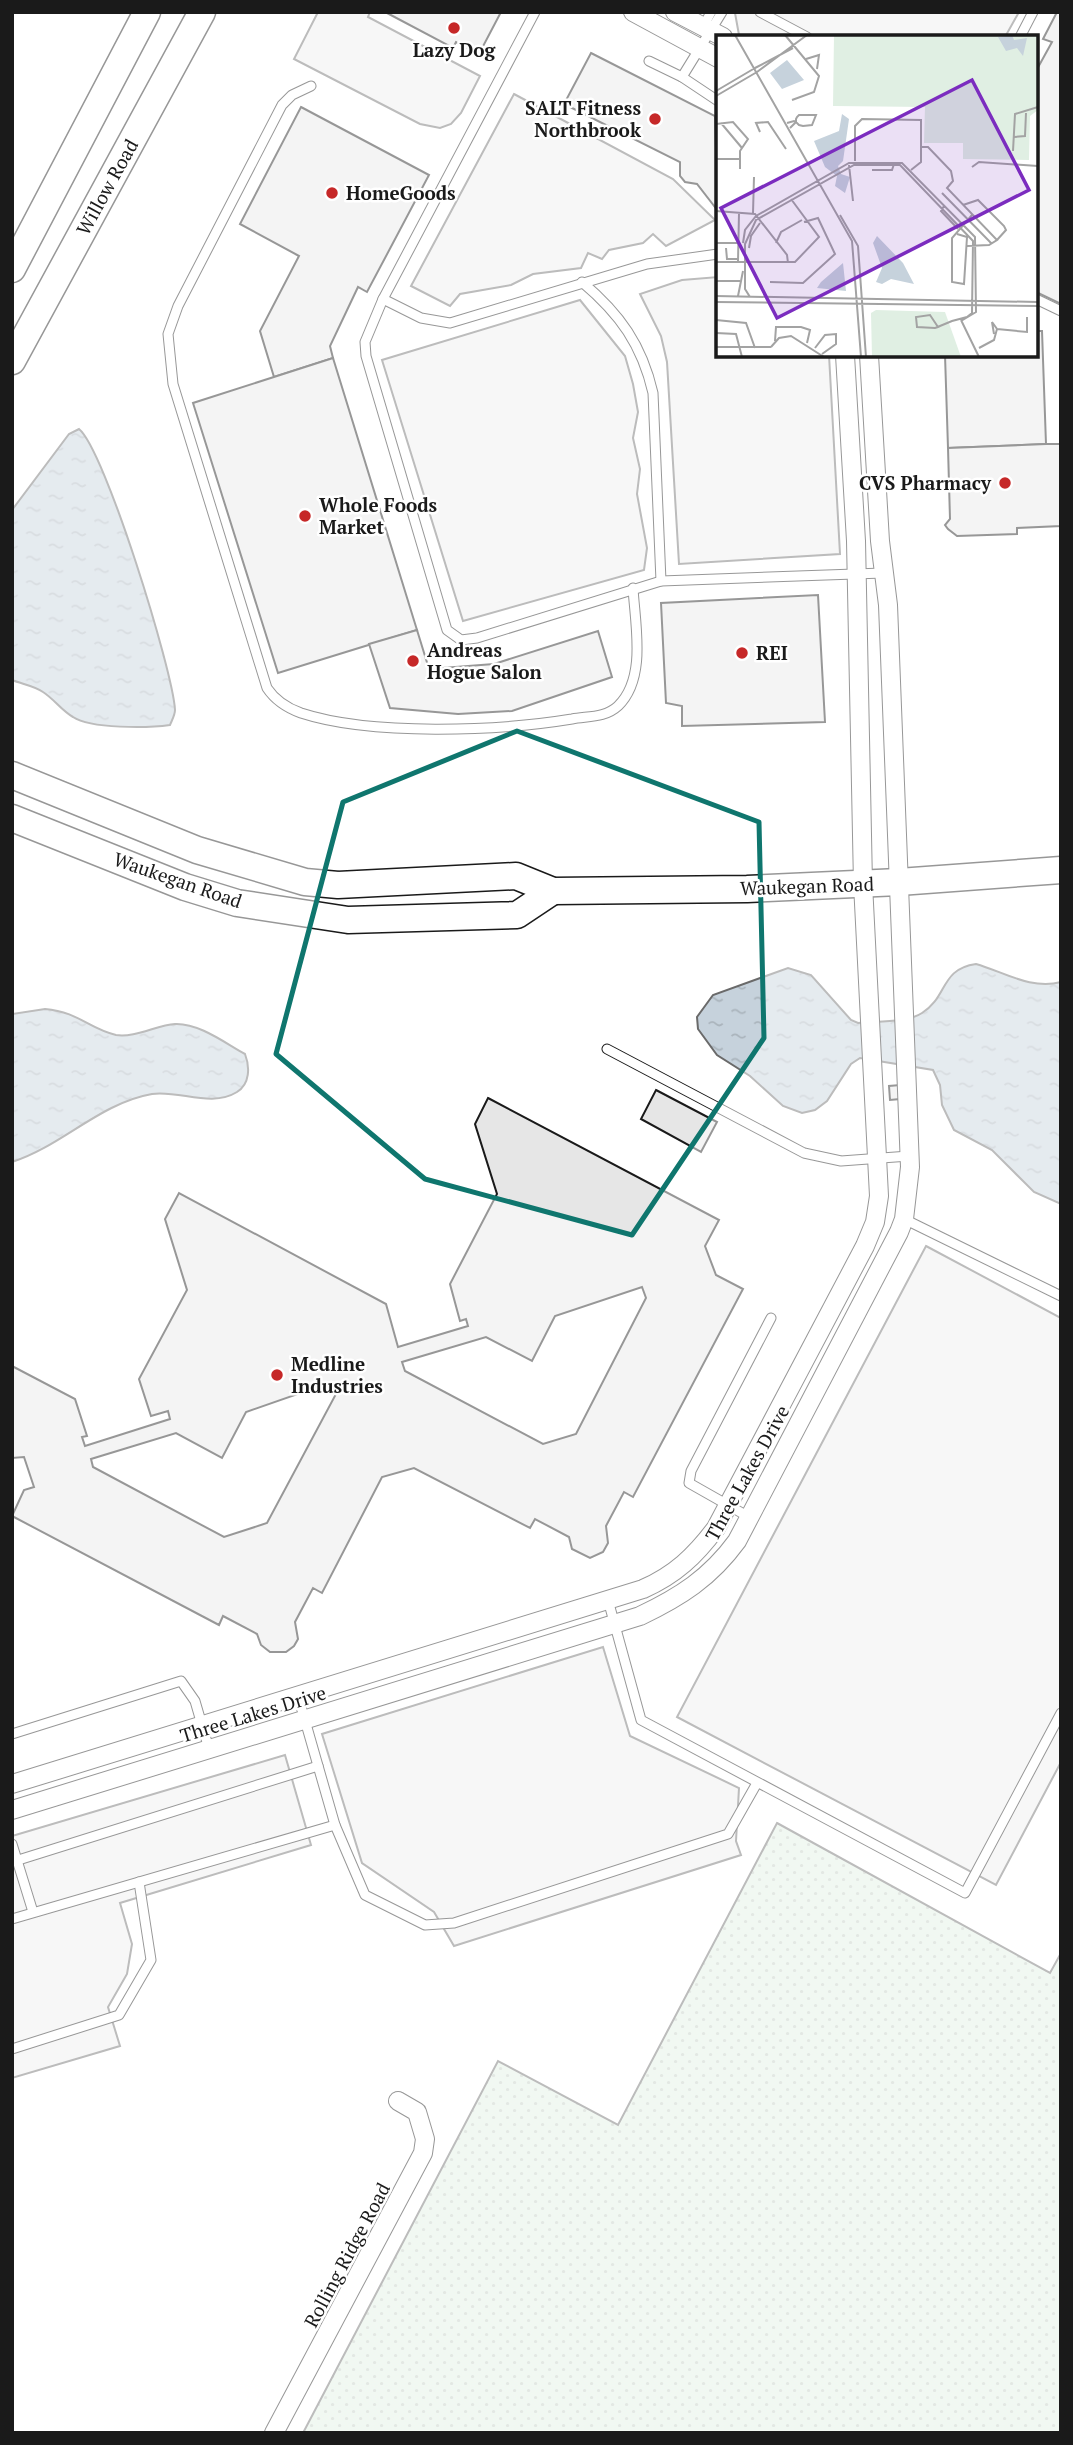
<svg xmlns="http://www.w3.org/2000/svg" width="1073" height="2445" font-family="'PT Serif',serif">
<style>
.grass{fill:url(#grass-dots);stroke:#6a6a6a;stroke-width:2}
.parking{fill:#ededed;stroke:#6a6a6a;stroke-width:2}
.water{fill:url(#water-ripples);stroke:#6a6a6a;stroke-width:2}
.building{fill:#e6e6e6;stroke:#1a1a1a;stroke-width:2;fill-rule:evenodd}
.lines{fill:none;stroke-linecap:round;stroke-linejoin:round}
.service-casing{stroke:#1a1a1a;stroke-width:11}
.minor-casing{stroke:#1a1a1a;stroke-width:20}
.primary-casing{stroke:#1a1a1a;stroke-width:29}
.service{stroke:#fff;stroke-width:9}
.minor{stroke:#fff;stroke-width:18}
.primary{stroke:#fff;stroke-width:26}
.marked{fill:none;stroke:#0f766e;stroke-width:5;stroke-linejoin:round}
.poi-dot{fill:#c62828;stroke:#fff;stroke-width:2.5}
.labels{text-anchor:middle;stroke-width:5;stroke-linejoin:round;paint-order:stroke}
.poi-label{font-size:19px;font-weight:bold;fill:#1a1a1a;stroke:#fff;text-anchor:start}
.street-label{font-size:19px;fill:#1a1a1a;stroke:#fff}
.inset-road{fill:none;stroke:#a3a3a3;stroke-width:2}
.view{fill:#7b2cbf;fill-opacity:0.15;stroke:#7b2cbf;stroke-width:3.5}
.inset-edge{fill:none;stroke:#1a1a1a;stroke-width:3.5}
</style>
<defs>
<pattern id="grass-dots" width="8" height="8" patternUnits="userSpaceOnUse" patternTransform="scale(1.75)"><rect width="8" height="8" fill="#e0efe3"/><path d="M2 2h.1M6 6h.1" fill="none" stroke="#c0ccc2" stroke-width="1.8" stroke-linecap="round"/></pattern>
<pattern id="water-ripples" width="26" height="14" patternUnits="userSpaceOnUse" patternTransform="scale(1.75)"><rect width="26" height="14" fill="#c6d2dc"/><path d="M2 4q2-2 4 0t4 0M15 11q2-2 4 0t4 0" fill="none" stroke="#aab4bc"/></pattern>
</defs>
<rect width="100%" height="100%" fill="#fff"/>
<!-- grass -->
<path class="grass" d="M777,1823L1050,1973L1061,1953V2433H303L498,2061L618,2125Z"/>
<!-- parking -->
<g class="parking">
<path d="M318,12H370L368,17L480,76L461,113L451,124L440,128L420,124L294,59Z"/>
<path d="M1019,12L1005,37H743L739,35L735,13Z"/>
<path d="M514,94L673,179L715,220L666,246L653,234L643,243L609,250L602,259L588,253L581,268L533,274L511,285L460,294L450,306L411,286Z"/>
<path d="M718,277V355H829L840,554L679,564L667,362L661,336L640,294L682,280Z"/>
<path d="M580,300L625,356L633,384L638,412L633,438L640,469L637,494L647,548L644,570L463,621L382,360Z"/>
<path d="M926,1246L1061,1318V1762L996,1885L677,1717Z"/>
<path d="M603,1647L630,1736L739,1788L736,1841L741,1855L454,1946L434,1912L362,1863L322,1734Z"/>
<path d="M285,1755L311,1845L120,1903L132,1944L127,1974L108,2007L120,2046L12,2078V1836Z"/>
</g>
<!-- water -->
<g class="water">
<path d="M79,429C105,450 173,671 175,710C175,715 172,720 170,725C148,728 91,729 73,717C62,711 54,699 43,692C35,686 22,684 12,680V510L69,434Z"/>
<path d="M976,964C1004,972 1031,990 1061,982V1204L1034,1192L992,1150L954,1130L942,1105L940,1085L933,1070L860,1058L851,1064L827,1101L815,1110L802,1113L783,1106L750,1076L717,1055L698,1029L697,1017L713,995L788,968L811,975L851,1020L858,1023C876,1021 907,1023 922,1013C948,997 940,969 976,964Z"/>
<path d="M45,1009C79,1012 89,1029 116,1035C135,1038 157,1025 175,1024C199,1023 225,1043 245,1054C250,1067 250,1084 237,1092C211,1108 180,1090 152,1094C100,1103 62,1146 12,1162V1014Z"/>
</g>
<!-- building -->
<g class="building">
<path d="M501,12L479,54L456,42L453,48L387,13Z"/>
<path d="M1057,12H1061V304L1036,292V71L1052,42L1043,39Z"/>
<path d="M591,53L715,116L718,211L697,184L685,182L680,176V162L564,104Z"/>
<path d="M301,107L429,175L367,292L358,287L330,346L333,358L274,377L260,331L299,256L240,224Z"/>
<path d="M1036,331H1042L1046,444L948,448L945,355H1036Z"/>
<path d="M333,358L417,630L278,673L193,403Z"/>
<path d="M1046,444H1061V526L1017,528V534L957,536L948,529L945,525L950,519L948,448Z"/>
<path d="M818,595L825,722L682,726V706L666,703L661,603Z"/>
<path d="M417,630L429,669L494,664L598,631L612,677L512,711L458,714L390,708L369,644Z"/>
<path d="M900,1085V1099L890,1100L889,1086Z"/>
<path d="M656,1090L717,1122L701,1152L641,1119Z"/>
<path d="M488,1098L719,1220L705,1246L716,1275L743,1289L633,1497L624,1492L606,1526L608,1543L603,1552L590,1558L572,1549L569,1537L535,1519L530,1528L414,1468L382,1477L322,1593L313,1588L295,1622L298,1639L294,1646L286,1652H270L261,1645L257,1634L223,1616L219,1625L12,1516L24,1490L34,1487L24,1457L12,1458V1366L75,1399L87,1436L82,1437L85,1446L170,1419L168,1411L151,1416L139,1379L187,1290L165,1219L179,1193L386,1304L398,1347L468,1326L466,1319L460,1321L450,1284L497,1194L475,1124ZM642,1287L646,1298L576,1434L543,1444L405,1371L402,1362L486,1337L532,1361L555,1316ZM332,1382L336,1394L267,1523L224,1537L93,1467L91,1459L176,1433L222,1458L246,1412Z"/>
</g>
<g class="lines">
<!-- service casing -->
<g class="service-casing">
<g id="service">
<path d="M535,12L383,299L365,342L366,356L447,630L461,640L477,638L661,581L883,573"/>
<path d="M760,12L807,37"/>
<path d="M703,27L711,12"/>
<path d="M1020,37L1033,12"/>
<path d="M649,61L682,77L718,101"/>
<path d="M682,77L722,12"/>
<path d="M311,86L292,95L282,105L178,306L168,334L173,384L267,688C275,700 287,708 301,713C371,736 499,731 572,719C588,716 605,718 618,706C647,678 635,624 633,588"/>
<path d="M582,282C620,314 642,345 653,393L661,581"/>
<path d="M383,299L421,318L450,323L647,264L718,254"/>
<path d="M1036,299L1061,311"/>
<path d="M607,1049L804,1153L841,1161L909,1156"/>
<path d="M904,1219L1061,1296"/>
<path d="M749,1517L689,1483L691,1471L771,1318"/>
<path d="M608,1600L641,1720L965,1893L1061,1713"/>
<path d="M298,1696L335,1825"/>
<path d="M12,1734L181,1681L195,1701L209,1749"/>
<path d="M12,1844L33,1912"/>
<path d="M12,1862L318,1766"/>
<path d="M12,1919L335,1825L365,1895L425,1925L454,1923L728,1834L757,1783"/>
<path d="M12,2049L119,2015L151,1960L139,1882"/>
</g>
</g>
<!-- minor casing -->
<g class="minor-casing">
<g id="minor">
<path d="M633,12L718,58"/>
<path d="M675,12L723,37"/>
<path d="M12,1784L643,1589C675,1575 695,1556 716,1528L865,1246L875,1222L879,1196L863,884L856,541L845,355"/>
<path d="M12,1810L640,1616C680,1597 710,1578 737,1541L899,1232L904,1219L910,1167L888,605L880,541L869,355"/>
<path d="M274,2433L423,2153L425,2139L417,2112L398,2101"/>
</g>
</g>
<!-- primary casing -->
<g class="primary-casing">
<g id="primary">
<path d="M12,269L147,12"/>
<path d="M12,361L202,12"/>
<path d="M12,775L197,850L305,882L338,885L516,876L553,891L747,889L899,882L1061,870"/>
<path d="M12,818L185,887L237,903L348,920L517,915L553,891"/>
</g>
</g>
<!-- service -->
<use href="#service" class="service"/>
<!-- minor -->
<use href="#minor" class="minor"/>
<!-- primary -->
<use href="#primary" class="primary"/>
</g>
<!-- marked area -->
<path d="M0 0H1073V2445H0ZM517,731L759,822L764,1038L632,1235L425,1179L276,1054L343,802Z" fill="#fff" fill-opacity=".55" fill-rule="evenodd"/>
<path class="marked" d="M517,731L759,822L764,1038L632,1235L425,1179L276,1054L343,802Z"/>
<!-- markers -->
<g class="poi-dot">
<circle cx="454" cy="28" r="7"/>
<circle cx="655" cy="119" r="7"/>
<circle cx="332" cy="193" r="7"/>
<circle cx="1005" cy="483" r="7"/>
<circle cx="305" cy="516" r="7"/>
<circle cx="742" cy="653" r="7"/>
<circle cx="413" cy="661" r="7"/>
<circle cx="277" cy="1375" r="7"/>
</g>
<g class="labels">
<!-- poi labels -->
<g class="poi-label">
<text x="454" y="57" text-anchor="middle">Lazy Dog</text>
<text x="641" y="115" text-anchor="end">SALT Fitness<tspan x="641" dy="22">Northbrook</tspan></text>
<text x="346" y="200">HomeGoods</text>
<text x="991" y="490" text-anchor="end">CVS Pharmacy</text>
<text x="319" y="512">Whole Foods<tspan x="319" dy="22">Market</tspan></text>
<text x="427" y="657">Andreas<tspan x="427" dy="22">Hogue Salon</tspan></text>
<text x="756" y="660">REI</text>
<text x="291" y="1371">Medline<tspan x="291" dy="22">Industries</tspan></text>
</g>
<!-- street labels -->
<g class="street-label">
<text transform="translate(107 187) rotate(-61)" y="7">Willow Road</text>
<text transform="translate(178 880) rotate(19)" y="7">Waukegan Road</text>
<text transform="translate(807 886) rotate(-2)" y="7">Waukegan Road</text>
<text transform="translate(747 1473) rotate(-61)" y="7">Three Lakes Drive</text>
<text transform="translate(253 1714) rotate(-17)" y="7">Three Lakes Drive</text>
<text transform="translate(347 2255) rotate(-62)" y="7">Rolling Ridge Road</text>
</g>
</g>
<!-- overview -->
<g transform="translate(716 35)">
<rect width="322" height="322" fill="#fff"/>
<path d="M118,0H322V75L314,81L313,125L247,124V108H208L209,72L117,71Z" fill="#e0efe3"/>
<path d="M160,275L229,277L245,322H156L155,278Z" fill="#e0efe3"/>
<path d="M296,0L298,5L311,3L307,21L301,13L290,16L282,2ZM71,25L88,45L66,54L54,38ZM126,79L133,84L127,126L122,131L125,139L134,142L129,158L119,151L121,141L109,132L98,106L123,96ZM161,201L187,228L198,249L175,244L166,249L160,247L166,233L157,208ZM127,228L130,256L101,253L105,247Z" fill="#c6d2dc"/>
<path class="inset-road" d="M19,0L136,206L145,322M69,0L103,41L98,57L76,65M90,24L103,20L101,34M39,33L77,13M41,37L91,0M0,56L39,33M0,61L41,37M5,88L26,113M71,88L78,86L80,87L83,90L87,91L96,90L100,80H83L81,82L80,84V87L74,93M0,89L17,87L32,104L24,116V134M44,97L40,88L52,87L70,114M298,102L309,101L310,78M205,112H212L235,136L237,146L231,153L281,205L273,210L251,211M297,116L299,79L322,72M0,124H24M139,126V91L146,84L205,85V127L195,135M133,130L137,166M256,132L263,127L322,131M156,135H176L178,129M226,158L276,209M247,170L262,165L288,191L290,195L281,205M228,171L225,176L242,194M0,176L39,179L71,220L72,228M37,178L38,142M124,180L142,211L150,322M241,199L251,202L248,249L236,247V203L256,180M0,208H22M27,208L29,195L40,181L133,128H186L259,202L260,277L245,286M60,208L65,197L86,185M10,213L11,224H22M33,213L35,201L44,188M0,227H79L103,202L75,164M22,227L23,178M0,246H24M54,247L87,248L119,219L102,183L88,187M0,261L322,267M22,261L27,236M34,262L29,254V209L40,185L138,130H184L257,206L256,278L251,282L236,286L224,291L222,292L219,293L201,292L200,282L214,280L222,292M0,267L322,271M0,285L30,288L39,313M245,285L263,322M281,294L311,297V282M0,298L20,299L26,322M59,306L60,292H85L94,295L91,308M0,312H55M55,312L63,303L75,301L108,322M99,313L109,300L120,299V309L106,319M263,313L278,305L281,294L276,287L278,299"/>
<path class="view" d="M256,45L313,155L61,283L5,173Z"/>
<rect width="322" height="322" class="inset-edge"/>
</g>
<!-- border -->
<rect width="1073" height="2445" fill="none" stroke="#1a1a1a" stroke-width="28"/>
</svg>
